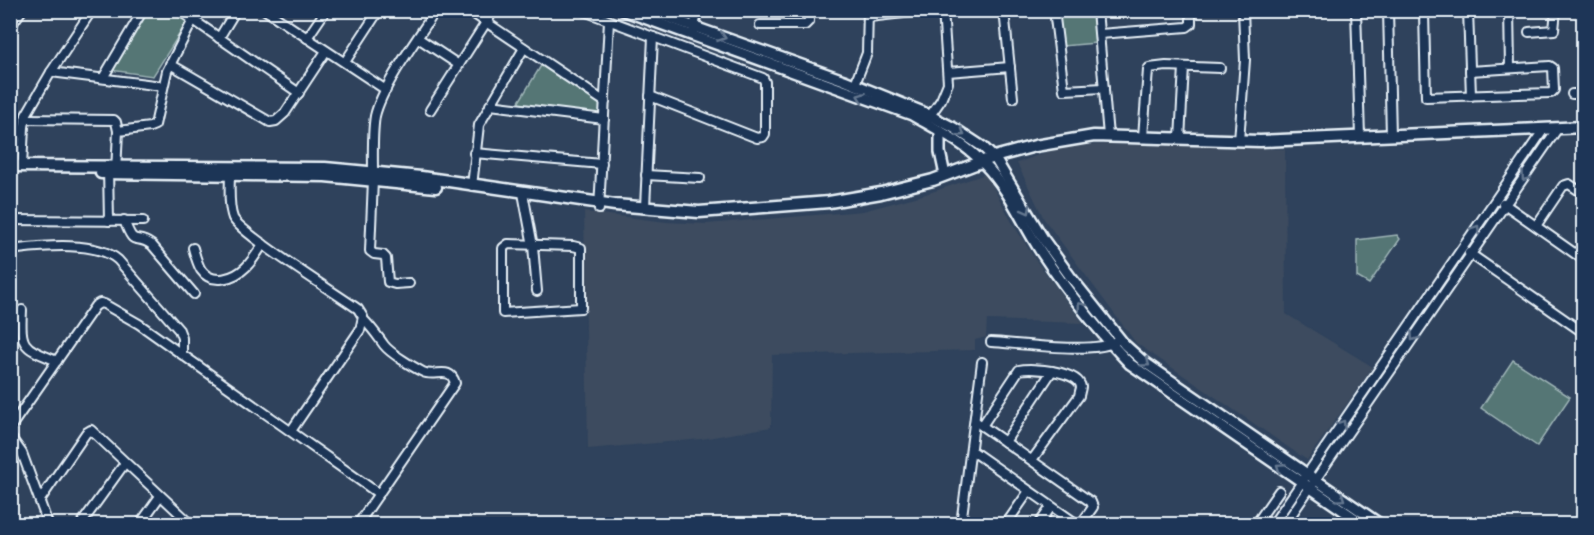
<svg xmlns="http://www.w3.org/2000/svg" width="1594" height="535" font-family="'Gochi Hand',sans-serif">
<style>
.built{fill:#3c4b5f}
.green{fill:#547675;stroke:#9eb4b6;stroke-width:1.5}
.lines{fill:none;stroke-linecap:round;stroke-linejoin:round}
.minor-casing{stroke:#e8f1f8;stroke-width:12}
.major-casing{stroke:#e8f1f8;stroke-width:14}
.highway-casing{stroke:#e8f1f8;stroke-width:15}
.minor{stroke:#1d3557;stroke-width:8}
.major{stroke:#1d3557;stroke-width:9}
.highway{stroke:#1d3557;stroke-width:10}
.oneway{stroke:#64778f}
</style>
<rect width="100%" height="100%" fill="#2f425c"/>
<filter id="ink" filterUnits="userSpaceOnUse"><feTurbulence type="fractalNoise" baseFrequency=".0167" numOctaves="2"/><feDisplacementMap in="SourceGraphic" scale="12" xChannelSelector="R" yChannelSelector="G"/><feConvolveMatrix kernelMatrix="1 2 1 2 8 2 1 2 1" color-interpolation-filters="sRGB"/></filter>
<g filter="url(#ink)">
<!-- built -->
<g class="built">
<path d="M1109,144L1285,149L1286,314L1373,367L1307,460L1136,343L1044,219L1017,163L1049,151L1081,145Z"/>
<path d="M986,174L1013,224L1035,259L1083,323L987,320L986,337L975,340V350L772,355L771,427L702,439L588,449L584,212L667,222L706,224L863,211L923,195Z"/>
</g>
<!-- green -->
<g class="green">
<path d="M147,11H169L187,22L153,76L110,70Z"/>
<path d="M1058,11H1093L1096,43L1062,46Z"/>
<path d="M542,64L601,104L599,116L517,105Z"/>
<path d="M1397,235L1400,239L1369,284L1357,277V240Z"/>
<path d="M1513,360L1570,397L1537,446L1481,408Z"/>
</g>
<g class="lines">
<!-- minor casing -->
<g class="minor-casing">
<g id="minor">
<path d="M179,10L299,93"/>
<path d="M265,10L386,90"/>
<path d="M468,10L605,102"/>
<path d="M581,10L763,78L765,82V134L763,137L757,138L650,96"/>
<path d="M1004,10L1013,98"/>
<path d="M1054,10L1064,90L1104,88"/>
<path d="M1097,10L1108,136"/>
<path d="M1356,10L1360,137"/>
<path d="M1388,10L1391,136"/>
<path d="M1468,10L1471,96"/>
<path d="M1509,10L1510,68"/>
<path d="M1468,11H1427L1424,13L1426,97L1551,93L1554,90L1553,68L1550,66L1470,71"/>
<path d="M1243,12L1261,10"/>
<path d="M869,17L930,10"/>
<path d="M760,25H805L809,21V10"/>
<path d="M10,27L22,10"/>
<path d="M694,30L697,10"/>
<path d="M1529,32L1554,30L1556,10"/>
<path d="M1100,34L1187,27L1191,24V10"/>
<path d="M219,38L236,10"/>
<path d="M307,38L326,10"/>
<path d="M418,38L459,65"/>
<path d="M345,62L379,10"/>
<path d="M170,64L270,122L276,121L285,113L326,51"/>
<path d="M51,72L162,86"/>
<path d="M948,72L1010,67"/>
<path d="M103,78L143,10"/>
<path d="M855,84L867,53L868,10"/>
<path d="M1572,94H1584"/>
<path d="M490,105L604,119"/>
<path d="M430,110L494,10"/>
<path d="M25,119L114,120L116,122L118,131L116,172"/>
<path d="M927,120L941,100L948,83L943,10"/>
<path d="M118,131L150,127L155,125L167,71L193,20"/>
<path d="M1143,137L1148,70L1149,68L1166,66L1220,68"/>
<path d="M1180,139L1184,67"/>
<path d="M1239,141L1245,60L1243,10"/>
<path d="M474,153L602,164"/>
<path d="M22,166L24,127L26,115L51,72L92,10"/>
<path d="M108,168L109,221"/>
<path d="M230,171C230,185 228,205 233,218C241,234 337,294 358,309L363,317L360,330L291,431"/>
<path d="M373,173C373,154 372,134 375,116C382,86 418,38 436,10"/>
<path d="M646,175L700,178"/>
<path d="M373,180L370,251L374,254L383,255L386,258L388,282L395,284L409,283"/>
<path d="M472,186L479,125L524,48"/>
<path d="M523,193L533,246L537,291"/>
<path d="M1503,203L1584,260"/>
<path d="M645,207L653,37"/>
<path d="M599,209L609,21"/>
<path d="M10,220L143,221"/>
<path d="M124,220C135,250 134,232 152,245L194,294"/>
<path d="M1536,226L1563,186L1569,184L1584,194"/>
<path d="M508,244L573,246L581,248V308L503,313V248Z"/>
<path d="M193,248C195,255 197,263 201,270C212,286 235,278 246,267C253,260 258,252 263,244"/>
<path d="M10,253L18,249C45,246 97,241 118,260L179,330L182,338V354"/>
<path d="M1469,253L1584,333"/>
<path d="M22,310C20,348 23,347 57,361"/>
<path d="M991,342C1016,343 1098,355 1116,341"/>
<path d="M975,421L1091,502L1093,507L1081,524"/>
<path d="M982,426L1019,370C1032,367 1079,371 1081,387C1081,388 1079,395 1079,396L1032,460"/>
<path d="M10,428L95,306L100,303L104,304L139,324L379,494"/>
<path d="M10,436L22,453L48,524"/>
<path d="M1005,442L1052,371"/>
<path d="M971,450L1077,524"/>
<path d="M40,500L86,433L91,430L191,524"/>
<path d="M81,524L125,463"/>
<path d="M140,524L160,496"/>
<path d="M358,524L455,383C450,365 435,378 423,372C413,367 390,353 384,345C376,334 373,329 363,319"/>
<path d="M961,524L982,362"/>
<path d="M1006,524L1029,491"/>
<path d="M1039,524L1051,507"/>
<path d="M1256,524L1279,491"/>
<path d="M1273,524L1544,129"/>
<path d="M1285,524L1558,128"/>
</g>
</g>
<!-- major casing -->
<g class="major-casing">
<g id="major">
<path d="M622,10L912,115C936,129 965,143 984,164C1009,189 1022,223 1041,252C1067,291 1097,330 1130,364L1363,524"/>
<path d="M647,10L844,80L923,112L954,128L983,147L996,160L1044,240L1070,276L1125,345L1144,362L1380,524"/>
<path d="M940,131V152L945,175"/>
</g>
</g>
<!-- highway casing -->
<g class="highway-casing">
<g id="highway">
<path d="M10,166L325,168L421,177L615,205L699,212L829,202L881,193L933,180L994,157L1035,146L1094,136L1260,141L1584,127"/>
<path d="M101,173L325,176L436,187"/>
</g>
</g>
<!-- minor -->
<use href="#minor" class="minor"/>
<!-- major -->
<use href="#major" class="major"/>
<!-- highway -->
<use href="#highway" class="highway"/>
</g>
<!-- one-way arrows -->
<defs><path id="oneway-chevron" d="M-2-3.5L2.5 0L-2 3.5" fill="none" stroke-width="1.6" stroke-linecap="round" stroke-linejoin="round" transform="scale(1.5)"/></defs>
<g class="oneway">
<use href="#oneway-chevron" transform="translate(722 37) rotate(19)"/>
<use href="#oneway-chevron" transform="translate(861 97) rotate(-160)"/>
<use href="#oneway-chevron" transform="translate(961 133) rotate(33)"/>
<use href="#oneway-chevron" transform="translate(1525 177) rotate(125)"/>
<use href="#oneway-chevron" transform="translate(1027 210) rotate(61)"/>
<use href="#oneway-chevron" transform="translate(1476 229) rotate(-56)"/>
<use href="#oneway-chevron" transform="translate(1081 306) rotate(-128)"/>
<use href="#oneway-chevron" transform="translate(1414 337) rotate(125)"/>
<use href="#oneway-chevron" transform="translate(1146 363) rotate(37)"/>
<use href="#oneway-chevron" transform="translate(1342 424) rotate(-56)"/>
<use href="#oneway-chevron" transform="translate(1280 467) rotate(-146)"/>
<use href="#oneway-chevron" transform="translate(1341 498) rotate(35)"/>
</g>
</g>
<!-- margin -->
<rect width="1594" height="535" fill="none" stroke="#1d3557" stroke-width="36"/>
<rect x="18" y="18" width="1558" height="499" fill="none" stroke="#e8f1f8" stroke-width="2" filter="url(#ink)"/>
</svg>
